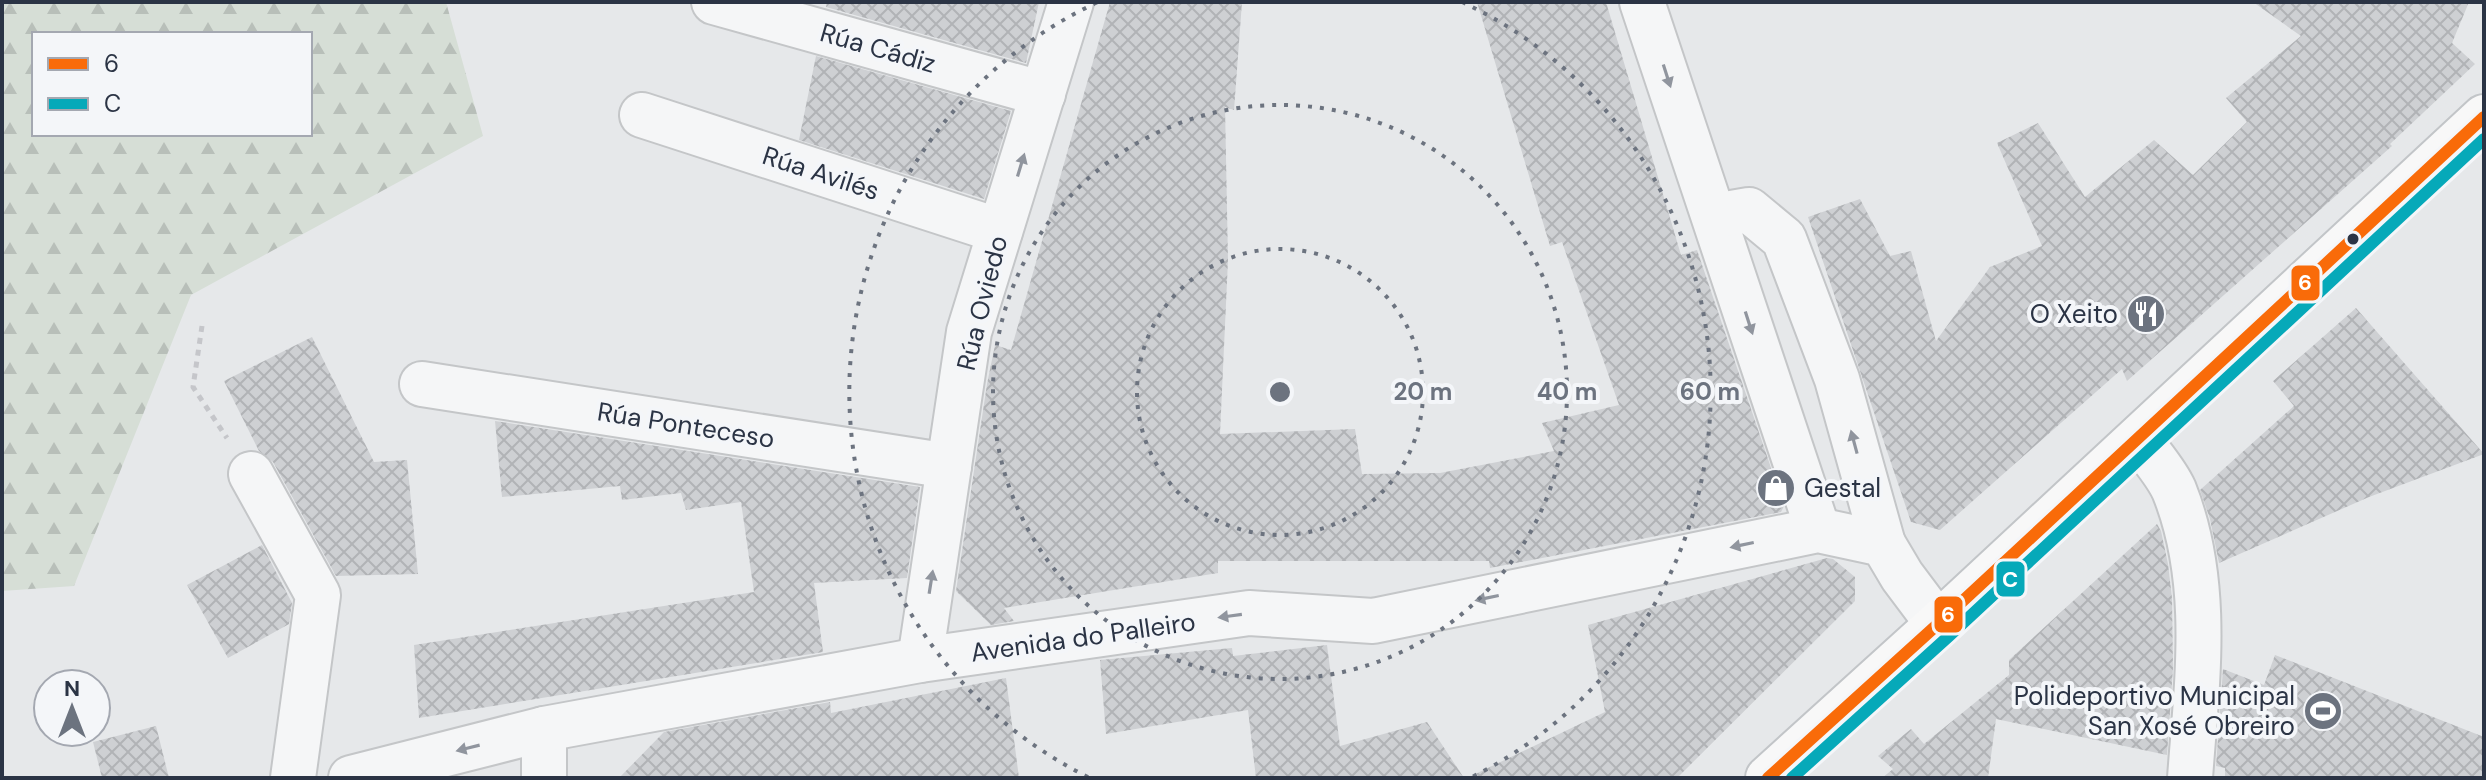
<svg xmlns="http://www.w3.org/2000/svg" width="2486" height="780" font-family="'DM Sans',sans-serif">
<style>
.forest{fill:url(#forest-firs);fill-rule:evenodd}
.building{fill:url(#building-cross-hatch)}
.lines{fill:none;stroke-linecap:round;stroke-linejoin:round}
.minor-casing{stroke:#c4c6c8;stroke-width:48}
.major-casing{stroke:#c2c5c8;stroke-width:48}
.path{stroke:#c5c6ca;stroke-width:5;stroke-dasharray:6 6;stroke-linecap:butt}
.minor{stroke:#f5f6f7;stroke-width:44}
.major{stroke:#f8f8f8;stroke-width:44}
.bus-1-casing{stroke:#f4f6f9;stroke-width:18}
.bus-2-casing{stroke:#f4f6f9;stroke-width:18}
.bus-1{stroke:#f96b09;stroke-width:12}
.bus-2{stroke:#06a9b9;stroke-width:12}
.oneway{fill:#90959e}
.ring{fill:none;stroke:#6c737f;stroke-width:4;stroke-dasharray:4 8}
.bus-dot{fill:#2b3445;stroke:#f4f6f9;stroke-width:3}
.labels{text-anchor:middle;stroke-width:8;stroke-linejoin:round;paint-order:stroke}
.street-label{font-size:26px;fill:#2b3445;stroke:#f4f6f9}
.poi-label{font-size:26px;fill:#2b3445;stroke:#f4f6f9;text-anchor:end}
.centre{fill:#6c737f;stroke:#f4f6f9;stroke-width:4}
.ring-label{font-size:24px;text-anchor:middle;font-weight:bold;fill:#6c737f;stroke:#f4f6f9;stroke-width:8;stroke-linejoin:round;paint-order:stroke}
.line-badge{stroke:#f4f6f9;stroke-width:3}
.badge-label{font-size:22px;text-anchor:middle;font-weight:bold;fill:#fff}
</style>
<defs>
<pattern id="forest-firs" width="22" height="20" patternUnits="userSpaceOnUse" patternTransform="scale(2)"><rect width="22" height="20" fill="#d6ded6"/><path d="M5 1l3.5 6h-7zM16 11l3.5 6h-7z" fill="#b8bfb9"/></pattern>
<pattern id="building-cross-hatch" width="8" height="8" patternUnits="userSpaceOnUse" patternTransform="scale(2)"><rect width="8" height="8" fill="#ced0d3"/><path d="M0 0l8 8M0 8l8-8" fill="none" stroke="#b1b3b6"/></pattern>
</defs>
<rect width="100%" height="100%" fill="#e6e8ea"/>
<!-- forest -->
<path class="forest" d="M2,2H446L483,136L191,295L74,586L2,591ZM34,34H310V134H34Z"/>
<!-- building -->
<g class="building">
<path d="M827,2H1039L1026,63L826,7Z"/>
<path d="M1110,2H1242L1234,110L1225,107L1228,260L1220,434L1355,429L1362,474L1440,473L1554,451L1542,423L1619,405L1562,242L1550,246L1477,2H1606L1681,255L1697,250L1784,506L1781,512L1490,568L1489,561H1218V573L1004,608L1014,621L991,625L956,591L987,384L995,345L1011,350Z"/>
<path d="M2253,2H2469L2452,43L2475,64L2390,144L2392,146L2127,381L2122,369L1940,530L1911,522L1808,217L1860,199L1890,256L1911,251L1936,341L1990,267L2042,246L1997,143L2038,123L2085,197L2154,140L2193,175L2247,122L2226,98L2301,36Z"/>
<path d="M816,56L1011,111L984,199L799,140Z"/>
<path d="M2356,308L2484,454L2369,497L2219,563L2210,519L2200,490L2294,406L2273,381Z"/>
<path d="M312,337L374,462L407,460L418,574L336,576L273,462L259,451L224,381Z"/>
<path d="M495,421L920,487L907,578L814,583L823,652L419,718L414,645L754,592L741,502L686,510L681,493L622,500L620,486L502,497Z"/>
<path d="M2157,524L2161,531L2168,564L2172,598L2173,668L2167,755L1996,719L1988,778H1882L1893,769L1878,756L1911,729L1924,744L2009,675V660Z"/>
<path d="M262,545L292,603L289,624L228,658L187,585Z"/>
<path d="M1827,558L1833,559L1855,577V601L1677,778H1467L1605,712L1588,625Z"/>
<path d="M1327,645L1340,746L1427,722L1464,778H1256L1248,710L1106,734L1100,660L1232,648L1233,656Z"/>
<path d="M2275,655L2484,737V778H2225V768L2216,766L2223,669L2264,685Z"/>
<path d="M1006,678L1019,778H619L664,732L830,702L831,713Z"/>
<path d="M156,726L169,778H102L93,742Z"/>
</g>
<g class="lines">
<!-- minor casing -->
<g class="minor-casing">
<g id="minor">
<path d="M714,2L1043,94"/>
<path d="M1642,2L1818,530"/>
<path d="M642,115L1000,231"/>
<path d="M1714,216L1749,210L1784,239L1837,379L1883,544"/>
<path d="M422,384L949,466"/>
<path d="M2139,439C2150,455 2166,472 2174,490C2211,582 2197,681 2190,778"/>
<path d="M251,474L318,595L293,778"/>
<path d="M920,660L969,332L1071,2"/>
<path d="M544,729V778"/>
<path d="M351,778L544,729L920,660L1249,613L1373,621L1818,530L1883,544L1902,576L1938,624"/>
</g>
</g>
<!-- major casing -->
<g class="major-casing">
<path id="major" d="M1768,778L1938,624L2484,117"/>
</g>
<!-- path -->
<path class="path" d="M202,326L193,387L227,438"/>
<!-- minor -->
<use href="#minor" class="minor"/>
<!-- major -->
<use href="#major" class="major"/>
<!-- bus-1 casing -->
<g class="bus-1-casing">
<path id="bus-1" d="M1768,778L1938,624L2484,117"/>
</g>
<!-- bus-2 casing -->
<g class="bus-2-casing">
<path id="bus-2" d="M1792,778L1949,636L2484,139"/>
</g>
<!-- bus-1 -->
<use href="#bus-1" class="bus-1"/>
<!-- bus-2 -->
<use href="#bus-2" class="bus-2"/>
</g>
<!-- one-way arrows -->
<defs><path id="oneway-solid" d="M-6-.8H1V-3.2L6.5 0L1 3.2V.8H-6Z" transform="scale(2)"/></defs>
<g class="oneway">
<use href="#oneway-solid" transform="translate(1667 76) rotate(72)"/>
<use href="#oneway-solid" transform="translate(1021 165) rotate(-73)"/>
<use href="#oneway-solid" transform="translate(1749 323) rotate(72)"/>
<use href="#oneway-solid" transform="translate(1854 442) rotate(-105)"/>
<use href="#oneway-solid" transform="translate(1742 545) rotate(168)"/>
<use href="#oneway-solid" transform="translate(931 582) rotate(-81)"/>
<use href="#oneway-solid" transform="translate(1487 598) rotate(168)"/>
<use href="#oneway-solid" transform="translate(1230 616) rotate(172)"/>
<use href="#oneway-solid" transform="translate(468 748) rotate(166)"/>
</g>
<!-- distance rings -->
<g class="ring">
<circle cx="1280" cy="392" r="143"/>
<circle cx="1280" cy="392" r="287"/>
<path d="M1088 777A430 430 0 0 1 1098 2M1462 2A430 430 0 0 1 1472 777"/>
</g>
<!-- icons -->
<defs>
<g id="restaurant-disc" transform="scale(2)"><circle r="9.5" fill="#6c737f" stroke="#f4f6f9"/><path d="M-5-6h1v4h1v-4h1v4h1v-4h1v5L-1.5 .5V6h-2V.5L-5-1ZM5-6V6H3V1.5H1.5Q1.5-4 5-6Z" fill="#fff"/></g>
<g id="shop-disc" transform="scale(2)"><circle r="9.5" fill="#6c737f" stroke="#f4f6f9"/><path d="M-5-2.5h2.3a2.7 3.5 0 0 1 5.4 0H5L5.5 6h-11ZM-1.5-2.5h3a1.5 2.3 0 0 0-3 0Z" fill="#fff"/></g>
<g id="stadium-disc" transform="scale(2)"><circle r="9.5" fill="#6c737f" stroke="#f4f6f9"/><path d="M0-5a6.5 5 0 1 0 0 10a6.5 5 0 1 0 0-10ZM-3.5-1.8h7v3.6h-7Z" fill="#fff"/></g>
</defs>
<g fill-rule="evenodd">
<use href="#restaurant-disc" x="2146" y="314"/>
<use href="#shop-disc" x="1776" y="488"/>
<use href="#stadium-disc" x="2323" y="711"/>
</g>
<!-- markers -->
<circle class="bus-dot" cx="2353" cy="239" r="7"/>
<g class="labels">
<!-- street labels -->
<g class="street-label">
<text transform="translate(878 48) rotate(16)" y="9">Rúa Cádiz</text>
<text transform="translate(821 173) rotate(18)" y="9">Rúa Avilés</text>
<text transform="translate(982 303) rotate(-76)" y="9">Rúa Oviedo</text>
<text transform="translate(686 425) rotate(9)" y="9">Rúa Ponteceso</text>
<text transform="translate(1083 637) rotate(-8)" y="9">Avenida do Palleiro</text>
</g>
<!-- poi labels -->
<g class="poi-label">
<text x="2118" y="323">O Xeito</text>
<text x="1804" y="497" text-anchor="start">Gestal</text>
<text x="2295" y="705">Polideportivo Municipal<tspan x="2295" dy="30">San Xosé Obreiro</tspan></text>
</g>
</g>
<circle cx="1280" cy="392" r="12" class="centre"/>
<g class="ring-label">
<text x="1423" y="400">20 m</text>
<text x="1567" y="400">40 m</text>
<text x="1710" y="400">60 m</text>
</g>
<g class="line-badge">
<rect x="2290" y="264" width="31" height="38" rx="8" fill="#f96b09"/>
<rect x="1995" y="560" width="31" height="38" rx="8" fill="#06a9b9"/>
<rect x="1933" y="595" width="31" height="39" rx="8" fill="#f96b09"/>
</g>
<g class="badge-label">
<text x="2305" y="290">6</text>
<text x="2010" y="587">C</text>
<text x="1948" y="622">6</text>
</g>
<!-- border -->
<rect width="2486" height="780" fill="none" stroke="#2b3445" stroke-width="8"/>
<!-- legend -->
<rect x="32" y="32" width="280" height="104" fill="#f4f6f9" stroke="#a4a8b1" stroke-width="2"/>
<rect x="48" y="58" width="40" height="12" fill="#f96b09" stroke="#a4a8b1" stroke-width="2"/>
<text x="104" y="72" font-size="24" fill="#2b3445">6</text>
<rect x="48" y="98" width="40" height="12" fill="#06a9b9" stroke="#a4a8b1" stroke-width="2"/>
<text x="104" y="112" font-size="24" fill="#2b3445">C</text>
<!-- north arrow -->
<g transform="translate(72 708)"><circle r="38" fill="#f4f6f9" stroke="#a4a8b1" stroke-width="2"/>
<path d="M0-6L14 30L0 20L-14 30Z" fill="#6c737f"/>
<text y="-12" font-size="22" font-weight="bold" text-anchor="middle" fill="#2b3445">N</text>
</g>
</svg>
